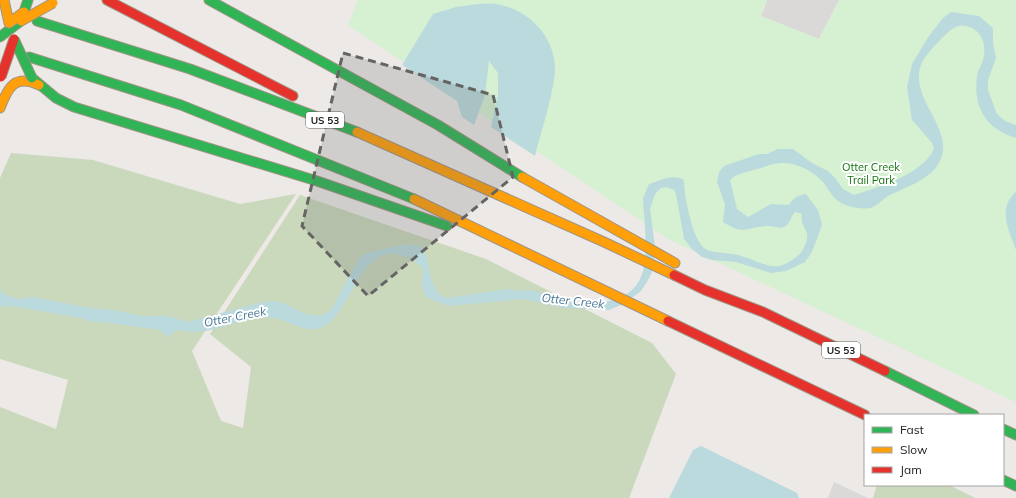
<svg xmlns="http://www.w3.org/2000/svg" width="1016" height="498" font-family="Mulish,sans-serif">
<style>
.residential{fill:#dbd9d7}
.forest{fill:#cad8bc}
.park{fill:#d6f0d2}
.water{fill:#bbdadd}
.lines{fill:none;stroke-linecap:round;stroke-linejoin:round}
.fast-casing{stroke:#a09484;stroke-width:11}
.slow-casing{stroke:#a09484;stroke-width:11}
.jam-casing{stroke:#a09484;stroke-width:11}
.fast{stroke:#30b455;stroke-width:9}
.slow{stroke:#ff9f0a;stroke-width:9}
.jam{stroke:#e5322d;stroke-width:9}
.fast-bridge-casing{stroke:#a09484;stroke-width:11;stroke-linecap:butt}
.slow-bridge-casing{stroke:#a09484;stroke-width:11;stroke-linecap:butt}
.jam-bridge-casing{stroke:#a09484;stroke-width:11;stroke-linecap:butt}
.fast-bridge{stroke:#30b455;stroke-width:9}
.slow-bridge{stroke:#ff9f0a;stroke-width:9}
.jam-bridge{stroke:#e5322d;stroke-width:9}
.marked{fill:#656463;fill-opacity:0.2;stroke:#656463;stroke-width:3;stroke-dasharray:8 5;stroke-linejoin:round}
.labels{text-anchor:middle;stroke-width:4;stroke-linejoin:round;paint-order:stroke}
.shield{fill:#fff;stroke:#616161;stroke-width:1}
.shield-label{font-size:10px;font-weight:bold;fill:#1d1d1d}
.park-label{font-size:11px;fill:#147511;stroke:#fff}
.water-label{font-size:12px;font-style:italic;fill:#497998;stroke:#fff}
</style>
<rect width="100%" height="100%" fill="#ece9e6"/>
<!-- residential -->
<g class="residential">
<path d="M767,0H839L819,39L761,16Z"/>
<path d="M834,482L868,498H828Z"/>
</g>
<!-- forest -->
<g class="forest">
<path d="M11,153L93,160L240,204L296,194L192,351L221,421L243,428L251,367L210,334L300,195L486,259L652,343L676,374L629,498H0V407L56,429L68,380L0,359V178Z"/>
<path d="M877,485H949L975,498H873Z"/>
</g>
<!-- park -->
<path class="park" d="M358,0H767L761,16L819,39L839,0H1016V402L668,239L348,25Z"/>
<!-- water -->
<g class="water">
<path d="M478,4C484,4 491,3 496,4C528,9 555,36 555,69C554,93 541,132 535,156L491,127L498,95V73L489,61L485,95L474,125L462,117L457,101L402,65L433,14L456,7Z"/>
<path d="M951,12L979,16L993,28V43L996,58L988,80V90L997,114L1005,121L1016,125V138C986,129 973,108 977,76C978,69 983,63 984,56C986,43 981,29 966,26C956,23 948,32 941,39C934,47 925,55 921,65C907,103 967,135 932,172C920,183 904,188 890,195C883,198 877,207 870,208C861,210 842,206 836,199C830,194 827,186 821,180C812,170 794,162 781,163C773,163 765,167 757,169C748,172 737,173 730,180L737,209L748,217L771,204L789,205C793,198 798,195 806,194L818,210L822,225L812,252L805,262L786,271L771,273L736,262L712,260L702,257L692,249L684,239L676,194L674,190L666,187L661,188L655,194L650,209L655,247L652,272L647,282L640,292L621,305L609,310L564,308L523,299L449,306L426,297L422,286L423,269C418,262 409,257 400,255C360,244 352,312 323,327C306,335 290,320 274,318C247,314 222,331 196,332C183,333 179,325 168,337L160,330L103,322H94L81,318L11,306L2,307L0,304V290L4,294L19,299L33,297L91,308L113,310L142,316H167L188,322L263,302C267,302 272,301 276,301C294,305 312,325 331,310L360,257L367,253L405,244L419,246L424,250C431,266 428,291 447,298L507,289C516,292 525,289 534,291C548,294 561,300 575,302C600,305 633,302 642,274C649,254 644,221 643,198L649,184C659,181 674,173 684,180C684,196 692,236 703,247C708,252 717,252 723,253C730,254 737,254 744,257C756,260 767,268 779,266C786,265 798,257 802,251C815,229 799,230 802,214L795,212C791,216 790,224 784,227C780,229 773,226 768,226C746,227 745,236 723,222L725,205L717,182L719,172L724,166L759,154H767L778,149H793L812,163L828,171L836,179L843,189L854,195C879,187 923,174 934,149L932,143L912,120L907,87L912,64L929,36L943,18Z"/>
<path d="M1016,192V250C1009,230 997,208 1016,192Z"/>
<path d="M701,446L797,493L799,498H669L693,450Z"/>
</g>
<g class="lines">
<!-- fast casing -->
<g class="fast-casing">
<g id="fast">
<path d="M209,0L438,125L522,177"/>
<path d="M24,12L28,0"/>
<path d="M37,21L190,69L357,132"/>
<path d="M0,37L21,21"/>
<path d="M29,57L181,105L414,199"/>
<path d="M32,78L56,98L74,107L317,181L447,226"/>
<path d="M885,371L974,415"/>
<path d="M1003,429L1016,435"/>
<path d="M1003,480L1016,486"/>
</g>
</g>
<!-- slow casing -->
<g class="slow-casing">
<g id="slow">
<path d="M0,108C8,87 15,74 39,85"/>
<path d="M357,132L604,242L674,275"/>
<path d="M522,177L675,263"/>
<path d="M414,199L668,321"/>
</g>
</g>
<!-- jam casing -->
<g class="jam-casing">
<g id="jam">
<path d="M107,0L293,96"/>
<path d="M674,275L705,290L763,312L885,371"/>
<path d="M668,321L865,415"/>
</g>
</g>
<!-- fast -->
<use href="#fast" class="fast"/>
<!-- slow -->
<use href="#slow" class="slow"/>
<!-- jam -->
<use href="#jam" class="jam"/>
<!-- fast-bridge casing -->
<g class="fast-bridge-casing">
<path id="fast-bridge" d="M14,39L32,78"/>
</g>
<!-- slow-bridge casing -->
<g class="slow-bridge-casing">
<g id="slow-bridge">
<path d="M4,0L9,23L24,12"/>
<path d="M21,21L53,3"/>
</g>
</g>
<!-- jam-bridge casing -->
<g class="jam-bridge-casing">
<path id="jam-bridge" d="M1,77L14,39"/>
</g>
<!-- fast-bridge -->
<use href="#fast-bridge" class="fast-bridge"/>
<!-- slow-bridge -->
<use href="#slow-bridge" class="slow-bridge"/>
<!-- jam-bridge -->
<use href="#jam-bridge" class="jam-bridge"/>
</g>
<!-- marked area -->
<path class="marked" d="M343,53L493,95L513,177L368,296L302,226Z"/>
<g class="labels">
<!-- shield labels -->
<g class="shield">
<rect x="306" y="112" width="38" height="16" rx="3"/>
<rect x="822" y="342" width="38" height="16" rx="3"/>
</g>
<g class="shield-label">
<text x="325" y="124">US 53</text>
<text x="841" y="354">US 53</text>
</g>
<!-- park labels -->
<g class="park-label">
<text x="871" y="171">Otter Creek<tspan x="871" dy="13">Trail Park</tspan></text>
</g>
<!-- water labels -->
<g class="water-label">
<text transform="translate(573 301) rotate(6)" y="4">Otter Creek</text>
<text transform="translate(235 317) rotate(-11)" y="4">Otter Creek</text>
</g>
</g>
<!-- legend -->
<rect x="864" y="414" width="140" height="72" fill="#ffffff" stroke="#a5a5a5"/>
<rect x="872" y="427" width="20" height="6" fill="#30b455" stroke="#a5a5a5"/>
<text x="900" y="434" font-size="12" fill="#1d1d1d">Fast</text>
<rect x="872" y="447" width="20" height="6" fill="#ff9f0a" stroke="#a5a5a5"/>
<text x="900" y="454" font-size="12" fill="#1d1d1d">Slow</text>
<rect x="872" y="467" width="20" height="6" fill="#e5322d" stroke="#a5a5a5"/>
<text x="900" y="474" font-size="12" fill="#1d1d1d">Jam</text>
</svg>
